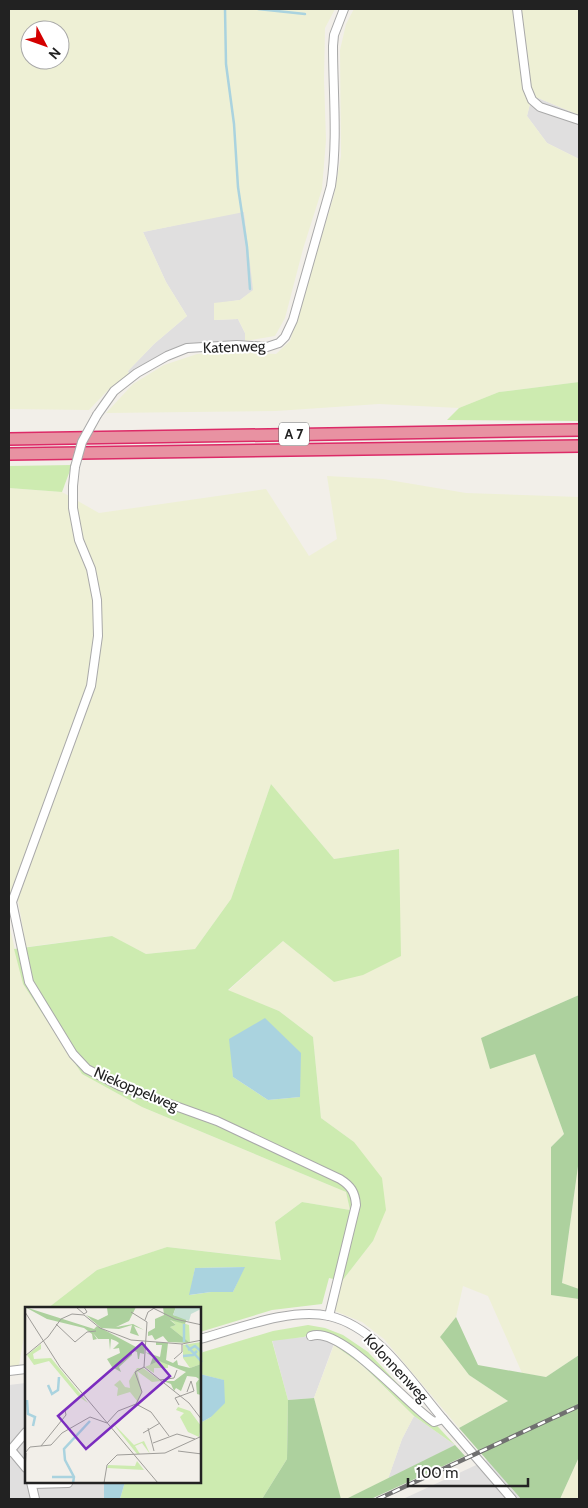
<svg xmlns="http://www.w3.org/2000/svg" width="588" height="1508" font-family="Cabin,sans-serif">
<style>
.residential{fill:#e0dfdf}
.farmland{fill:#eef0d5;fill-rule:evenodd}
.grass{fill:#cdebb0;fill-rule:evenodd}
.forest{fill:#add19e}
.water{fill:#aad3df}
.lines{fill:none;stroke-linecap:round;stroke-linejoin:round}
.stream{stroke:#aad3df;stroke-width:2.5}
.minor-casing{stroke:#a9a9a9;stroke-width:10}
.highway-casing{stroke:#dc2a67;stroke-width:14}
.minor{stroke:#fff;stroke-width:8}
.highway{stroke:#e892a2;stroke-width:11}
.rail-casing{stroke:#707070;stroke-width:4.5}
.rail{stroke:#fff;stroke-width:2.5;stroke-dasharray:8;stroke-linecap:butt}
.minor-bridge-casing{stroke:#a9a9a9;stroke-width:10;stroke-linecap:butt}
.minor-bridge{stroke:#fff;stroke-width:8}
.labels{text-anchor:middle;stroke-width:4;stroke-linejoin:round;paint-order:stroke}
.shield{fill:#fff;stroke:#646464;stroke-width:1}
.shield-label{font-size:14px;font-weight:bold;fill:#222}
.street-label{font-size:15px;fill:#222;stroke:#fff}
.inset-river{fill:none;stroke:#aad3df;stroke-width:2.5}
.inset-road{fill:none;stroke:#9f9d99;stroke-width:1}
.view{fill:#7b2cbf;fill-opacity:0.15;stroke:#7b2cbf;stroke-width:2.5}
.inset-edge{fill:none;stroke:#222;stroke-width:2.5}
</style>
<rect width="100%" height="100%" fill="#f2efe9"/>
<!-- residential -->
<g class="residential">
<path d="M538,98L579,115V159L547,143L527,116L530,104Z"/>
<path d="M244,211L254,290L240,300L214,304V320L238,319L245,333V341L195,343L179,346L129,374L128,371L154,344L187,316L166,282L143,232Z"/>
<path d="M315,1332L336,1338L314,1398L288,1400L272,1340L304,1337Z"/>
<path d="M26,1383V1482H104V1499H9V1385Z"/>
<path d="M414,1416L455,1445L388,1479L402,1439Z"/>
<path d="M487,1460L521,1499H403Z"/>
</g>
<!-- farmland -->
<g class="farmland">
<path d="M9,9H335L325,28L324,79L326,140L322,189L303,249L285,318L275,336L245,341V333L238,319L214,320V303L240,300L253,290L244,212L143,232L166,282L187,316L154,344L128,371L129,374L109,389L89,410L9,409ZM30,30H60V60H30Z"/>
<path d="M354,9H579V115L538,98L530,104L527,116L547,143L579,159V382L499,392L459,408L379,404L276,411L106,413L133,384L164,365L197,354L236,352L276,354L290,341L334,195L341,156L340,50L346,24Z"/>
<path d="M327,476L383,479L466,493L579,497V995L481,1038L535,1054L564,1134L551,1147V1294L579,1299V1355L546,1377L522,1373L488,1296L463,1286L456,1317L440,1337L469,1375L508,1401L459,1428L384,1339L362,1322L335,1311L342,1281L373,1241L354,1142L321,1118L313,1037L279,1011L228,991L283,941L334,982L398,849L334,859L271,784L231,899L195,949L146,954L111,936L26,947L18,900L9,897V488L62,492L99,513L266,489L309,556L337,539Z"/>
<path d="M9,924L23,984L82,1074L142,1107L346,1192L350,1210L302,1202L275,1222L282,1260L167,1247L97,1270L48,1308H26V1326L19,1365L9,1367Z"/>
<path d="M579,1159V1289L562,1284Z"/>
<path d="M334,1345L361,1365L414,1416L402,1439L388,1479L346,1499H341L338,1494L314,1398Z"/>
<path d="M579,1457V1499H560Z"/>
</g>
<!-- grass -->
<g class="grass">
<path d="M579,382V421L447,420L459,408L499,392Z"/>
<path d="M72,465L62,492L9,488V466Z"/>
<path d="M271,784L334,859L399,849L401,956L363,975L334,982L283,941L228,990L279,1011L313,1037L321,1118L354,1142L382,1178L386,1210L373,1241L342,1281L329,1278L322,1304L272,1310L200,1332V1308H48L97,1270L167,1247L281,1260L275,1222L302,1202L350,1210L346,1192L142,1107L82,1074L23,984L14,949L112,936L146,954L195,949L231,899ZM232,1061L300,1097L268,1100L233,1077ZM244,1267L233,1292H211L190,1295L195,1268Z"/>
<path d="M308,1325L325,1328L343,1335L368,1352L455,1445L414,1416L362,1365L334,1345L336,1338L315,1332L304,1337L272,1341L288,1400L287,1459L262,1499H120L125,1482H200V1423L211,1417L223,1380L200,1374V1353L273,1331Z"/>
</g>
<!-- forest -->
<g class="forest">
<path d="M579,995V1159L562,1283L579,1289V1299L551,1295V1147L564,1134L535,1054L490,1069L481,1038Z"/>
<path d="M456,1317L478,1365L546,1377L579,1355V1457L560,1499H521L459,1428L508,1401L469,1375L440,1337Z"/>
<path d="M314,1398L341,1499H262L287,1459L288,1400Z"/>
<path d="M455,1445L465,1456L371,1499H346Z"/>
</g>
<!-- water -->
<g class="water">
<path d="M265,1018L301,1053L300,1097L268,1100L233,1077L229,1039Z"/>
<path d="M245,1267L233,1292H211L189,1295L195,1268Z"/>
<path d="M200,1374L224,1380L225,1403L211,1417L200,1423Z"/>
<path d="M104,1482H125L120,1499H104Z"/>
</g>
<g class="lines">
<!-- stream -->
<g class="stream">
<path d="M225,9L226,64L234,124L238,187L247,247L250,289"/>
<path d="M258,9L305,14"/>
</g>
<!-- minor casing -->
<g class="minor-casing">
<g id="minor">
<path d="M517,9L527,88L532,100L540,107L579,120"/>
<path d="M97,415L114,391L137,373L167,356L187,348L237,345L267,347L279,343L285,337L293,320L331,186C338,140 333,93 333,46L334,35L344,9"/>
<path d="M75,467L73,486V508L79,540L91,569L97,600L98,636L91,686L12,902L29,982L73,1054L87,1069L120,1086L217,1121L340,1179C351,1186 355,1192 356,1205L329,1316"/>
<path d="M311,1336C341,1325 407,1405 434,1422L443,1419"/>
<path d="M200,1339C237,1329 291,1307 329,1316C378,1327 412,1383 443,1419C466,1446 489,1472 512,1499"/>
<path d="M9,1371L26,1369"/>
<path d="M11,1450L26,1468"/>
<path d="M9,1452L26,1432"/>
<path d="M31,1482L35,1499"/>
<path d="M32,1484L68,1483"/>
</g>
</g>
<!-- highway casing -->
<g class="highway-casing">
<g id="highway">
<path d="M9,439L579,430"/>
<path d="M9,454L579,446"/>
</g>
</g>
<!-- minor -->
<use href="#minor" class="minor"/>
<!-- highway -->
<use href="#highway" class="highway"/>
<!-- rail casing -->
<g class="rail-casing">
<path id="rail" d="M378,1499L579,1406"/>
</g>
<!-- rail -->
<use href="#rail" class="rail"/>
<!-- minor-bridge casing -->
<g class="minor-bridge-casing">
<path id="minor-bridge" d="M75,467L82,442L97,415"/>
</g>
<!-- minor-bridge -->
<use href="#minor-bridge" class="minor-bridge"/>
</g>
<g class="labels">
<!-- shield labels -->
<rect class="shield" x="279" y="422.5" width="30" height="23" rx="4"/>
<g class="shield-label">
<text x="294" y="439">A 7</text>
</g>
<!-- street labels -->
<g class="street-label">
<text transform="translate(234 347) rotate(-2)" y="5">Katenweg</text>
<text transform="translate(136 1089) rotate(23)" y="5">Niekoppelweg</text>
<text transform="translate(396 1368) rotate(47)" y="5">Kolonnenweg</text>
</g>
</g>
<!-- overview -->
<g transform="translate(25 1307)">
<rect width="176" height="176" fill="#f2efe9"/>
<path d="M145,12L164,18L165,36L145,20L151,18ZM176,35V57L165,61L158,51V38ZM16,37V42L8,47L9,52L26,51L63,96L53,89L24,54L9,58L2,48ZM134,54L143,56V61H129V66L120,60ZM112,61H118L136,74L127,75L112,64L117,85L113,95L105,85L92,89L93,81L89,78L95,73L100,80L105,81L104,74ZM153,100L165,104L176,119L174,130L163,125L155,110L159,106L151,103ZM86,114L109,138L119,134L125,147L117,136L110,139L115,147H112ZM112,154L119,163L82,161L83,158L110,159Z" fill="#cdebb0"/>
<path d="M0,0L69,22L72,19L111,40L120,37L119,47L115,46L114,52H113L112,45L107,43V48L94,60L96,65L87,60L82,52L95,46L94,41L88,42L94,36L91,34L86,32L85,43L84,32H73L68,26L72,32L68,33L67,27L59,21L22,12ZM111,0L104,14L91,20L108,17L119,23L109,19L114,29L105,26L107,18L94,22L76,21L61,8L73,13L83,8L82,1ZM138,0H151L148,8L162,11L160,17L145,13L151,18L145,20L165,36L143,35L138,29L130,33L127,28L123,29V25L130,21V12L139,8ZM131,35L143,36L141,53L148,56L152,53L153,58L165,61L176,57V88L172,87L171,76L174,72L171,70L162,69L156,84L151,81L149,84L146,77L138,74H149L161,65L134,54L125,58L128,50L120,45L135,50L137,38H131Z" fill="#add19e"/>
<path d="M151,0H174L176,2L166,7L164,14L148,8Z" fill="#c6e0d4"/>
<path class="inset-river" d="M159,17V35M161,38L177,55M163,43L170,39L177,45M158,49L168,48L172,44M23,78L27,87L33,83L34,70M2,93L3,107L10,110L8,119M27,170H49M48,176L49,170L40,153L39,142L65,114"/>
<path class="inset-road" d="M51,0L59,7L62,5L59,0M126,0L150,12L177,18M0,5L35,60L133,176M106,5L122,15L119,60L164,96L177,113M120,13L123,5L131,0M31,17L50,35L62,25L71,24M0,49L23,30L36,12L47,7L59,8L75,21L106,33L157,37L177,33M149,52L157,45V37M135,73L149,71L152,63M111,97L126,105L144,129M154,98L150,91L169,84L166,74L162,85M123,121L129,144M118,126L135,116M128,136L152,127L170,132M16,139L41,108L40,103M153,144L177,147M0,146L5,140L26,138L37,126L65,110L82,116L93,104L111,97L117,85L110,65L119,60M0,164L1,146M79,176L82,158L92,148L140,146L177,129"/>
<path class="view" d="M117,36L145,69L61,142L33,109Z"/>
<rect width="176" height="176" class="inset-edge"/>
</g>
<!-- border -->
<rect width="588" height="1508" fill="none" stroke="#222222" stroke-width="20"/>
<!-- north arrow -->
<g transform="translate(45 45) rotate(131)"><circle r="24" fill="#ffffff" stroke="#a7a7a7"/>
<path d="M0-4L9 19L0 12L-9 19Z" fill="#d40000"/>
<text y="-8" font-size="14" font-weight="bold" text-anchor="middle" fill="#222222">N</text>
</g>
<!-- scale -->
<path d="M408 1478v8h120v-8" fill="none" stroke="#222222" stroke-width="2.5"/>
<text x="416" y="1478" font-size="15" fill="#222222" stroke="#ffffff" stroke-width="4" paint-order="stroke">100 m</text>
</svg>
